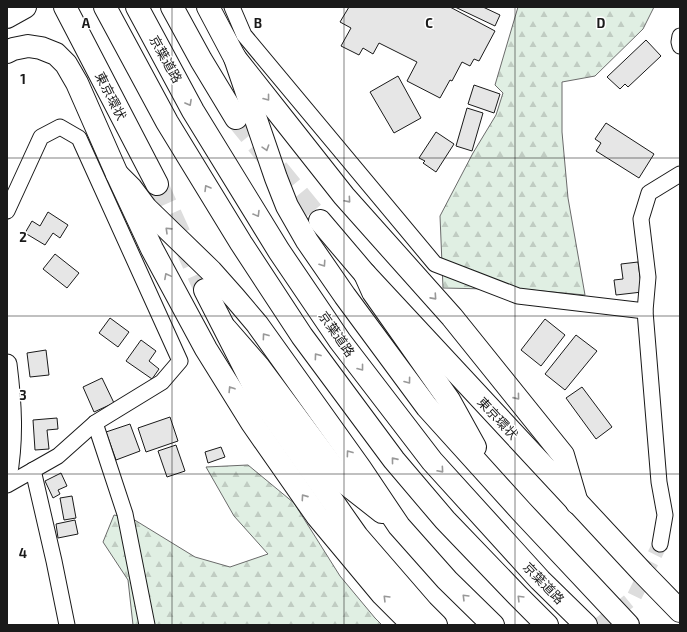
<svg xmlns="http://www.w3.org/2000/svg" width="687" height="632" font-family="'Exo 2','Noto Sans JP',sans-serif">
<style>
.forest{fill:url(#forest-firs);stroke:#6a6a6a}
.building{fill:#e6e6e6;stroke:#1a1a1a}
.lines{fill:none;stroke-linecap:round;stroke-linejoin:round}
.minor-tunnel{stroke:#ddd;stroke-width:15;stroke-dasharray:15 8;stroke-linecap:butt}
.trunk-tunnel{stroke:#ddd;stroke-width:22;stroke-dasharray:22 11;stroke-linecap:butt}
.minor-casing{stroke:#1a1a1a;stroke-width:17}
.tertiary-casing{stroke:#1a1a1a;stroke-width:21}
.trunk-casing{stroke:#1a1a1a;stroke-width:24}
.motorway-casing{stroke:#1a1a1a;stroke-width:24}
.minor{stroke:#fff;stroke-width:15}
.tertiary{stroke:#fff;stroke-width:19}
.trunk{stroke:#fff;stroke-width:22}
.motorway{stroke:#fff;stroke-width:22}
.oneway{stroke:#989898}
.grid{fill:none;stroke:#1a1a1a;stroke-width:1;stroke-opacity:0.55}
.labels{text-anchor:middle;stroke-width:3;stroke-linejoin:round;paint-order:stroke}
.street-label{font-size:13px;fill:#1a1a1a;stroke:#fff}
.grid-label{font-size:13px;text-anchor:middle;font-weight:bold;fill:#1a1a1a;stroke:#fff;stroke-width:3;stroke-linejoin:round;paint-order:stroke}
</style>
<defs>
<pattern id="forest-firs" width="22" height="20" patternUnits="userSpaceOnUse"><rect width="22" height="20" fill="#e0efe3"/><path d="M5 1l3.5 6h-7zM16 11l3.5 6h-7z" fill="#c0ccc2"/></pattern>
</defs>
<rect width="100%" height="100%" fill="#fff"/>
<!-- forest -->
<g class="forest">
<path d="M518,7H654L643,29L595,76L562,82V132L568,198L585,295L531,290L443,288L440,216L473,153L496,115L503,93L495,85Z"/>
<path d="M248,465L294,503L340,576L375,618L382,625H133L128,580L103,542L114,515L133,519L195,557L230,567L268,554L234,516L206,467Z"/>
</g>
<!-- building -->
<g class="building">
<path d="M349,7H450L495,31L479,61L474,59L470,66L462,62L452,81L450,80L440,98L407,81L417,62L379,43L373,54L363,48L359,55L341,46L351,28L340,22Z"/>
<path d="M455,7H483L500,15L495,26Z"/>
<path d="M646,40L661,56L628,87L625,84L620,89L607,77Z"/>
<path d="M398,76L421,118L394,133L370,92Z"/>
<path d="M474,85L500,94L494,113L468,104Z"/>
<path d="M467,108L483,113L472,151L456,146Z"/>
<path d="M606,123L654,154L639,178L596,151L601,143L595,139Z"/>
<path d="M436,132L454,144L436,172L423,163L425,161L419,158Z"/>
<path d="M48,212L68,225L60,238L53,233L45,245L25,233L32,221L40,226Z"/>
<path d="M55,254L79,273L67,288L43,269Z"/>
<path d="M638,262L642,292L616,295L614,280L623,279L621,264Z"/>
<path d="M110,318L129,332L118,347L99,333Z"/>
<path d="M545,319L565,335L541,366L521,350Z"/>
<path d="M576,335L597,351L565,390L545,374Z"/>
<path d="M141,340L156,351L149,361L159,369L152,379L126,361Z"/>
<path d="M46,350L49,375L30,377L27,353Z"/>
<path d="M102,378L114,403L94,412L83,387Z"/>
<path d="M582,387L612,427L596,439L566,398Z"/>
<path d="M170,417L178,441L146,452L138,428Z"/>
<path d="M57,418L58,429L47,430L49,449L35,450L33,420Z"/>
<path d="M130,424L140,451L116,460L106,432Z"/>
<path d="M176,445L185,471L167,477L158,451Z"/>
<path d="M221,447L225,457L208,463L205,452Z"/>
<path d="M61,473L67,486L58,490L60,494L53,498L45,481Z"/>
<path d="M72,496L76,518L64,520L60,498Z"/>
<path d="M75,520L78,534L58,538L56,524Z"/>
</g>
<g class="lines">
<!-- minor-tunnel -->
<path class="minor-tunnel" d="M599,625L634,597L660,544"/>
<!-- trunk-tunnel -->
<g class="trunk-tunnel">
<path d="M236,118L320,221"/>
<path d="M157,184L205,290"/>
</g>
<!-- minor casing -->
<g class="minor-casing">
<g id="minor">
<path d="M232,7L244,35L435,264L518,296L645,311"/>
<path d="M680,36L679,42L680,46"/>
<path d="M7,211L41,137L60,127L79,138L180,361L162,382L95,423L58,456L7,485"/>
<path d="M95,423L125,514L147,625"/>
<path d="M33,470L54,561L67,625"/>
<path d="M660,544L665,515L659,482L645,311L648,277L641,219L649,193L680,174"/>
</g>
</g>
<!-- tertiary casing -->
<g class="tertiary-casing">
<path id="tertiary" d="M7,364C12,404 14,439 7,478"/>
</g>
<!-- trunk casing -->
<g class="trunk-casing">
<g id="trunk">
<path d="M65,7L157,184"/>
<path d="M172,7L201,60L236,118"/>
<path d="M208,7L235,58L284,120L344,196L452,317L563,455L577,503"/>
<path d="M7,17L25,7"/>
<path d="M7,52L13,49L28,46L41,48L56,54L66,64L77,83L117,174L152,249L206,349L252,423L317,516L382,594L413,625"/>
<path d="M320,221L365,274L643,573L680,611"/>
<path d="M205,290L259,396L357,536L422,611L436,625"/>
</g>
</g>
<!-- motorway casing -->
<g class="motorway-casing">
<g id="motorway">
<path d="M105,7L167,122L241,243L302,336L394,460L445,520L517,595L547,625"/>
<path d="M137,7L193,111L279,251L340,341L432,461L540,580L586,625"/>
<path d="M235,58L276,178L287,206L307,241L345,296L427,407L521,511L628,625"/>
<path d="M117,174L131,188L146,208L211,271L235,298L257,324L360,468L399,526L447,580L493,625"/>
<path d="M365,274L373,292L449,400L475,447"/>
<path d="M226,329L259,367L345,483L382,512"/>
</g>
</g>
<!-- minor -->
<use href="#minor" class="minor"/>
<!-- tertiary -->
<use href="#tertiary" class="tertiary"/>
<!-- trunk -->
<use href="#trunk" class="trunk"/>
<!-- motorway -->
<use href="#motorway" class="motorway"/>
</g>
<!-- one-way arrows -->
<defs><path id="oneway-chevron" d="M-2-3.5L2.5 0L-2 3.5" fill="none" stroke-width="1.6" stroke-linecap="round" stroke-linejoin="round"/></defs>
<g class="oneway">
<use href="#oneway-chevron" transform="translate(267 98) rotate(52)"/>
<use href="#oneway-chevron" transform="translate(189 103) rotate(61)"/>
<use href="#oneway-chevron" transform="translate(266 148) rotate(72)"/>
<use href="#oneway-chevron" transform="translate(207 188) rotate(-121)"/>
<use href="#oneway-chevron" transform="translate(348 200) rotate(49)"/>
<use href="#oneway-chevron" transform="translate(257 214) rotate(59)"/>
<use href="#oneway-chevron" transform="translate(168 230) rotate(-136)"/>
<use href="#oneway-chevron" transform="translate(323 264) rotate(56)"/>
<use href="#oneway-chevron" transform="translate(167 276) rotate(-118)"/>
<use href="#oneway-chevron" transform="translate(434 297) rotate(48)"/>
<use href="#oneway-chevron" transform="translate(265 336) rotate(-126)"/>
<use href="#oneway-chevron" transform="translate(317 356) rotate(-126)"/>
<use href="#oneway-chevron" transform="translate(361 368) rotate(52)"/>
<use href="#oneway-chevron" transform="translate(408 381) rotate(53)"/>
<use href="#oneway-chevron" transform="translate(231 389) rotate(-122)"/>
<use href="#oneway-chevron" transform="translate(517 397) rotate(51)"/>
<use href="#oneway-chevron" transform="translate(349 453) rotate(-126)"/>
<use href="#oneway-chevron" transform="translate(394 460) rotate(-129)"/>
<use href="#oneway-chevron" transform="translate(441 470) rotate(49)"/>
<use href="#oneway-chevron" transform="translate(304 497) rotate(-125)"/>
<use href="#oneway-chevron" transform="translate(465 597) rotate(-135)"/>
<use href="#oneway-chevron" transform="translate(386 598) rotate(-135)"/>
<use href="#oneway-chevron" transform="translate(520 598) rotate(-135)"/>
</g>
<!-- grid -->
<path class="grid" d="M172,7V625M344,7V625M515,7V625M7,158H680M7,316H680M7,474H680"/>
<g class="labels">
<!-- street labels -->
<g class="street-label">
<text transform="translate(166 59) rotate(61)" y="5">京葉道路</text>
<text transform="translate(111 96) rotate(63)" y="5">東京環状</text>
<text transform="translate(337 334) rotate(55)" y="5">京葉道路</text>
<text transform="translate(498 418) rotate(47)" y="5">東京環状</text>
<text transform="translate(544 583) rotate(46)" y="5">京葉道路</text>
</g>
</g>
<g class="grid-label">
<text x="86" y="28">A</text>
<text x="258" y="28">B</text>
<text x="429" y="28">C</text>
<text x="601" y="28">D</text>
<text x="23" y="84">1</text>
<text x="23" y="242">2</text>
<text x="23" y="400">3</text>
<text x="23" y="558">4</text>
</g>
<!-- border -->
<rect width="687" height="632" fill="none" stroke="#1a1a1a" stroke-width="16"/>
</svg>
